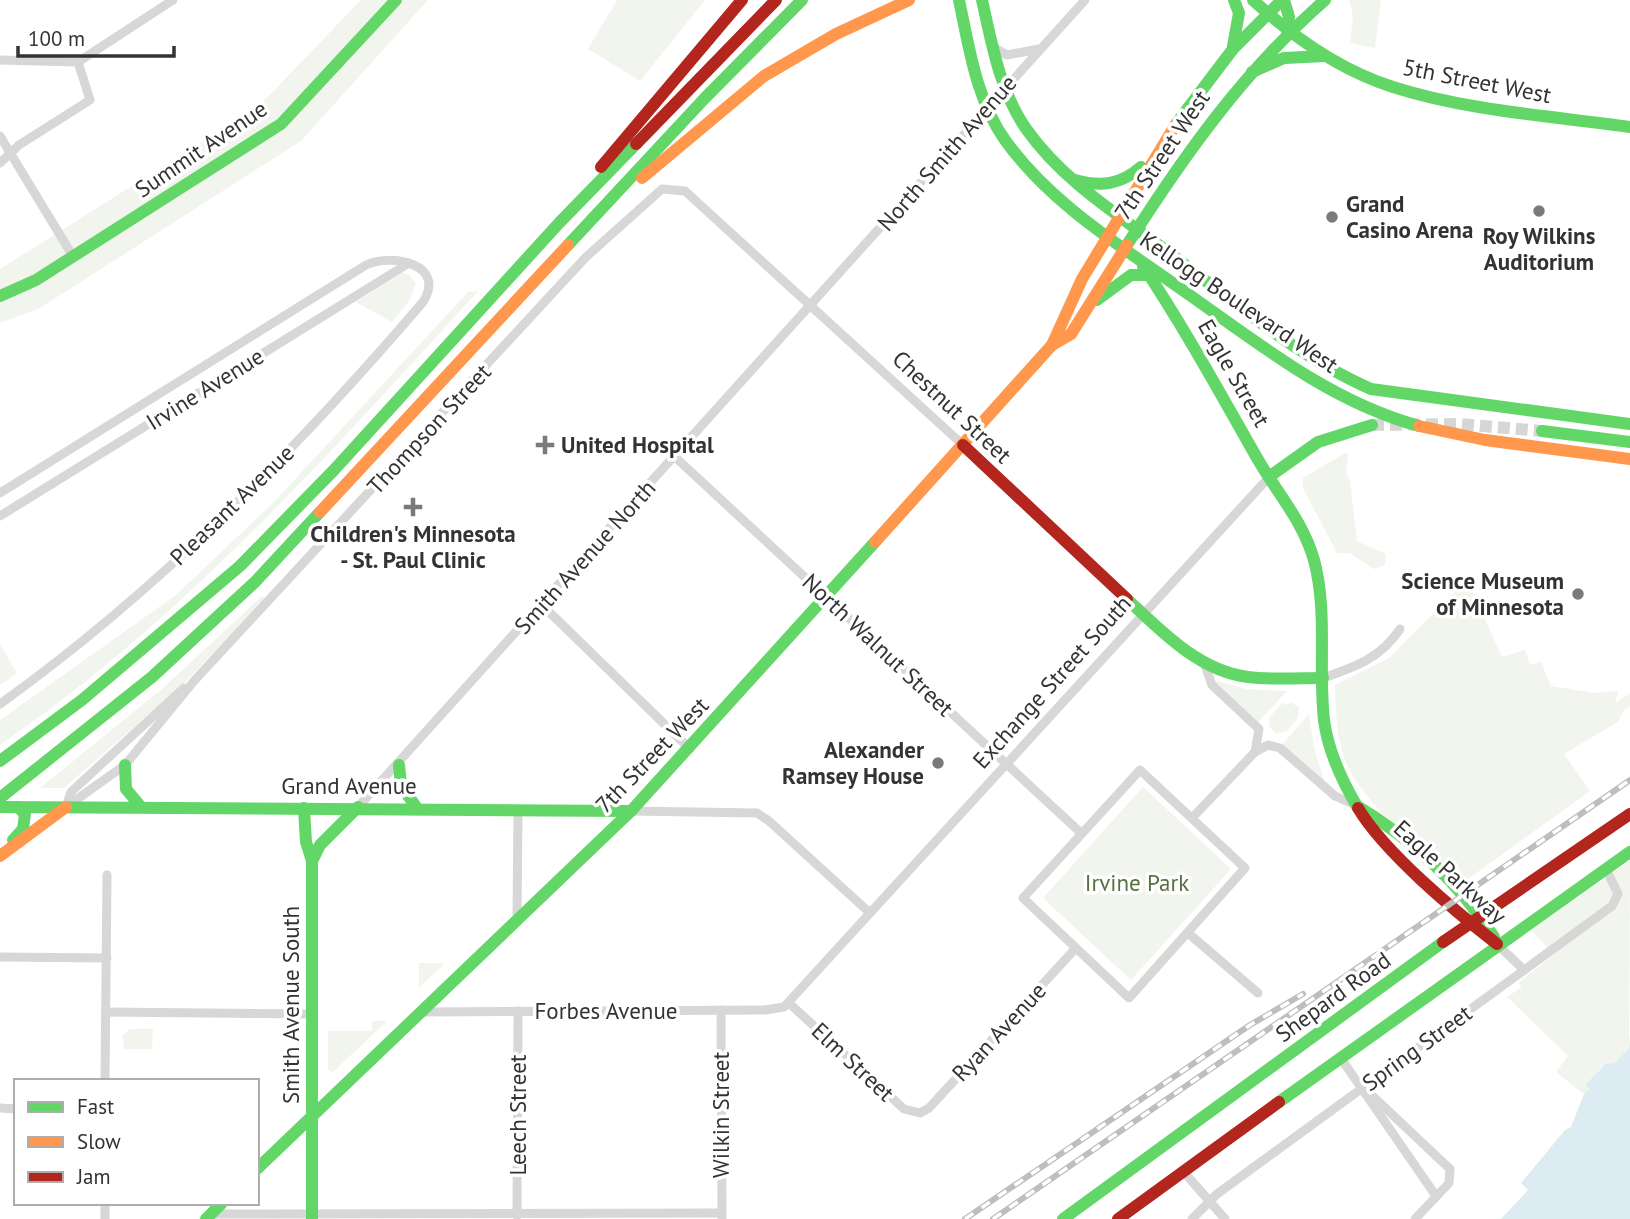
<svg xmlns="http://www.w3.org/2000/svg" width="1630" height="1219" font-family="'PT Sans',sans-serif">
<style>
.green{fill:#f1f5ed}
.water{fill:#ddebf3}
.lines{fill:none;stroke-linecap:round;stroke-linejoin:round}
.secondary-tunnel{stroke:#d6d6d6;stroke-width:12;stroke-dasharray:12 6;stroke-linecap:butt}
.street{stroke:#d7d7d7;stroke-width:9}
.fast{stroke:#63d668;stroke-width:12}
.slow{stroke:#ff974d;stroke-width:12}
.jam{stroke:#b3261e;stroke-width:12}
.rail-casing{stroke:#bebebe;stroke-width:6}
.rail{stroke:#fff;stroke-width:3.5;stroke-dasharray:10;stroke-linecap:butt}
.poi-dot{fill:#7a7a7a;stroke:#fff;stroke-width:2.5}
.labels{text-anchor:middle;stroke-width:7;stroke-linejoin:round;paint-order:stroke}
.street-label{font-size:23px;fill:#333;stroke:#fff}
.poi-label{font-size:23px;font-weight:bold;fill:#333;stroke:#fff;text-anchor:start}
.park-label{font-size:23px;fill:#56703f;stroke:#fff}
</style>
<rect width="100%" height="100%" fill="#fff"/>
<!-- green -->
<g class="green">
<path d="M361,0H428L301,141L40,308L0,323V269L259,106Z"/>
<path d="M617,0H705L640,81L588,49Z"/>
<path d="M1349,0H1381L1375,48L1350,43L1353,16Z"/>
<path d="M402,273L409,275L416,283L409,301L392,322L356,302Z"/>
<path d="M478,291C330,454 183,619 0,745V720L176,595L273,503L468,292Z"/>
<path d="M1345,453H1348L1346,472L1350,481L1357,541L1386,554L1385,565L1374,569L1350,553H1337L1303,488V478Z"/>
<path d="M1467,579L1502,657L1525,650L1530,665L1541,662L1551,686L1594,693L1618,691L1615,703L1630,693V706L1623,711L1619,721L1564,754L1590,791L1461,884C1422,849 1375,816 1349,769C1336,745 1336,711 1335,685L1389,658Z"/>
<path d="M262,596L266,599L180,687L64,788H40L163,688Z"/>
<path d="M0,644L17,673L0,685Z"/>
<path d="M1218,681L1246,689L1287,691L1258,722L1215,682Z"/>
<path d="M1291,702L1299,708L1298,718L1286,732L1276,733L1270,727L1269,718L1282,703L1287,705Z"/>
<path d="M1309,714L1314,748L1325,783L1282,745Z"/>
<path d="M1143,787L1231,869L1131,980L1043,898Z"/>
<path d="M1630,861L1629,1048L1615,1063L1604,1064L1586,1084L1591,1089L1585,1095L1556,1072L1568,1056L1507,997L1522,987L1518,983L1554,955L1531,930Z"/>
<path d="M419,963H445L419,988Z"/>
<path d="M372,1021H387L332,1073L328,1069V1031H372Z"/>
<path d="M130,1029H153L152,1049H124L123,1035Z"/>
</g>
<!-- water -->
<path class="water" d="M1630,1036V1219H1501L1528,1190L1521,1183L1565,1130L1571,1127L1584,1094L1590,1089L1585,1085L1605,1064L1615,1063L1629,1048Z"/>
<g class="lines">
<!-- secondary-tunnel -->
<path class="secondary-tunnel" d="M1372,425L1459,424L1542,431"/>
<!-- street -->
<g class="street">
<path d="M993,47L1007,55L1039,49"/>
<path d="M0,60L78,62L173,0"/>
<path d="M0,136L74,258"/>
<path d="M0,163L19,145L90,100L78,62"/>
<path d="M675,457L1081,833"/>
<path d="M0,493L366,265C392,253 447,264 423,302C297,449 159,590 0,704"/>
<path d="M0,516L409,263"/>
<path d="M542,605L690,749"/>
<path d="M1204,662L1212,685L1259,729L1255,752"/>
<path d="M1323,678C1355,667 1381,658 1400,629"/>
<path d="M1140,770L1245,868L1129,998L1023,898Z"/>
<path d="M66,807L125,765L194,681L586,257L662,189L685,191L963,445"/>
<path d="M66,807L71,792L184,688"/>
<path d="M358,807L1085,0"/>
<path d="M631,811L757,813L769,821L870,913"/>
<path d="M1192,818L1255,752L1268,745L1280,748L1335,796L1355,805"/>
<path d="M517,919L518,809"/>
<path d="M1188,933L1258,993"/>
<path d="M1497,944L1524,970"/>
<path d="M0,957L107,958"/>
<path d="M789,1003L904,1109L920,1113L929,1108L1075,949"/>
<path d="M721,1010L722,1219"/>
<path d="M106,1012L312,1014"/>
<path d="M421,1012L765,1010L784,1007L1270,476"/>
<path d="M1340,1057L1436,1196"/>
<path d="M105,1081L107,875"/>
<path d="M1363,1087L1450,1169L1449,1183L1415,1219"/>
<path d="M0,1108L16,1109"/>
<path d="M1183,1171L1225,1219"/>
<path d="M105,1203V1219"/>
<path d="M212,1214L722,1213"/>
<path d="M517,1216L518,1011"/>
<path d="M1192,1219L1217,1194L1612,906L1618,894L1606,869"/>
</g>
<!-- fast -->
<g class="fast">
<path d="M959,0C969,47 976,99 1005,140C1052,206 1126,249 1191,296C1263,347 1332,402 1419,426"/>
<path d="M982,0C992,45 1000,92 1027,130C1063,181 1119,215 1168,252C1233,301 1296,356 1371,389L1630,424"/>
<path d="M1253,0C1293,37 1340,70 1393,87C1468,111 1552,116 1630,127"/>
<path d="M1284,0L1289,17L1287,31"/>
<path d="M1233,46L1239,13L1234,0"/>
<path d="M1252,72L1284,58L1325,56"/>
<path d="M1176,124L1233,49L1282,0"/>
<path d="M1075,180C1101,187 1120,185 1141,167"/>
<path d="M568,245L704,99L802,0"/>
<path d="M1127,245C1185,154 1244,71 1325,0"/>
<path d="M1143,266C1185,329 1220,393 1257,458C1277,493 1303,521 1314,560C1328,612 1318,667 1324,720C1328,752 1342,781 1358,808"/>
<path d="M0,296L36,280L281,124L396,0"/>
<path d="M1097,300L1131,275H1154"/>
<path d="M1542,431L1630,442"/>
<path d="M1270,476L1318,442L1372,425"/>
<path d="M1127,599C1161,631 1199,671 1248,677C1272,680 1298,678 1323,678"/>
<path d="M0,761L82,700L240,566L334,470L560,222L636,144"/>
<path d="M125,765L126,789L141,807"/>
<path d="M399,765L401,785L416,807"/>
<path d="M0,798L152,677L255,582L320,512"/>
<path d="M1357,806C1412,839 1459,883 1494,937"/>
<path d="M0,807L631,811"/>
<path d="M304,808L306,842L312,861"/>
<path d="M13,840L23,829L25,814L18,807"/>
<path d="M1279,1102L1630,852"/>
<path d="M257,1169L631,811L875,542"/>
<path d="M206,1219L222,1203"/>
<path d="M312,1219V861L320,845L358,807"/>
<path d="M1063,1219L1443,942"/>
</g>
<!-- slow -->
<g class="slow">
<path d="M642,178L764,76L836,34L909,0"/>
<path d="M1052,345L1082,279L1176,124"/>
<path d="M1419,426L1485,440L1630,459"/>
<path d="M320,512L568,245"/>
<path d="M875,542L1052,345L1071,334L1127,245"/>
<path d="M0,856L66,807"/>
</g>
<!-- jam -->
<g class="jam">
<path d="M636,144L776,0"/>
<path d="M601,167L742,0"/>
<path d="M963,445L1127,599"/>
<path d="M1358,808C1384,852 1456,912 1497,944"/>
<path d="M1443,942L1630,814"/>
<path d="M1118,1219L1279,1102"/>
</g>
<!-- rail casing -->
<g class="rail-casing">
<g id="rail">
<path d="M965,1219L1250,1025L1303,994"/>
<path d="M993,1219L1630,780"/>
</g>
</g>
<!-- rail -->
<use href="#rail" class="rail"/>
</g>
<!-- markers -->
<g class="poi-dot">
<circle cx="1539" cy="211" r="7"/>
<circle cx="1332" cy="217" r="7"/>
<path d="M541.5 434.5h7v7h7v7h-7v7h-7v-7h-7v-7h7z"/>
<path d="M409.5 496.5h7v7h7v7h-7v7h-7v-7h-7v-7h7z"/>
<circle cx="1578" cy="594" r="7"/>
<circle cx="938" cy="763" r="7"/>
</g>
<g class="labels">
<!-- street labels -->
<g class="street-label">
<text transform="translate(1477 81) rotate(11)" y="8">5th Street West</text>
<text transform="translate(201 149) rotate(-34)" y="8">Summit Avenue</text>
<text transform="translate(947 153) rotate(-49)" y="8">North Smith Avenue</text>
<text transform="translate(1162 155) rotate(-56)" y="8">7th Street West</text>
<text transform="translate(1239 302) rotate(34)" y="8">Kellogg Boulevard West</text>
<text transform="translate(1234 373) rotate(60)" y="8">Eagle Street</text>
<text transform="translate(205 389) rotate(-32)" y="8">Irvine Avenue</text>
<text transform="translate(952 407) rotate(43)" y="8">Chestnut Street</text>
<text transform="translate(429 429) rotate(-47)" y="8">Thompson Street</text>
<text transform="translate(232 505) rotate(-44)" y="8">Pleasant Avenue</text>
<text transform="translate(585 557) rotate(-48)" y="8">Smith Avenue North</text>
<text transform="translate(878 645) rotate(43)" y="8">North Walnut Street</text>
<text transform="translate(1052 682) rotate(-48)" y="8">Exchange Street South</text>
<text transform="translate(652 755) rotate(-46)" y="8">7th Street West</text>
<text x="349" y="794">Grand Avenue</text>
<text transform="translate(1450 872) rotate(42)" y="8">Eagle Parkway</text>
<text transform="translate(1333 997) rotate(-36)" y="8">Shepard Road</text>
<text transform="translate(291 1005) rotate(-90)" y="8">Smith Avenue South</text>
<text x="606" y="1019">Forbes Avenue</text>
<text transform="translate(999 1032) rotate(-47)" y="8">Ryan Avenue</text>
<text transform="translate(1417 1048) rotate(-36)" y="8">Spring Street</text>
<text transform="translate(853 1062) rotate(43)" y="8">Elm Street</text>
<text transform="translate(518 1115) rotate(-90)" y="8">Leech Street</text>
<text transform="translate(721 1115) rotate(-90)" y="8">Wilkin Street</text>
</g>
<!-- poi labels -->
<g class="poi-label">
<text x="1346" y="212">Grand<tspan x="1346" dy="26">Casino Arena</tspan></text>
<text x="1539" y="244" text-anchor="middle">Roy Wilkins<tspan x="1539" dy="26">Auditorium</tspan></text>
<text x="561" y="453">United Hospital</text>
<text x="413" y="542" text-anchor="middle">Children's Minnesota<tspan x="413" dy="26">- St. Paul Clinic</tspan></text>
<text x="1564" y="589" text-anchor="end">Science Museum<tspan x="1564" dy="26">of Minnesota</tspan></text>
<text x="924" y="758" text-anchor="end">Alexander<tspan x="924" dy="26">Ramsey House</tspan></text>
</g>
<!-- park labels -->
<g class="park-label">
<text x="1137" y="891">Irvine Park</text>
</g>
</g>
<!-- legend -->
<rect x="14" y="1079" width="245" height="126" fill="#ffffff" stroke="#adadad" stroke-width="2"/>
<rect x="28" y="1102" width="35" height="10" fill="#63d668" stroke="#adadad" stroke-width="2"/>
<text x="77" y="1114" font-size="21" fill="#333333">Fast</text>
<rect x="28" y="1137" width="35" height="10" fill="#ff974d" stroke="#adadad" stroke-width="2"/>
<text x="77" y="1149" font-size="21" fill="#333333">Slow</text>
<rect x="28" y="1172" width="35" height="10" fill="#b3261e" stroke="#adadad" stroke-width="2"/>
<text x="77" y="1184" font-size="21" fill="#333333">Jam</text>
<!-- scale -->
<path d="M18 46v10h156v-10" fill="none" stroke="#333333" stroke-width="3.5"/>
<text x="28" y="46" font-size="21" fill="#333333" stroke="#ffffff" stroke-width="5" paint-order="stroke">100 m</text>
</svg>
